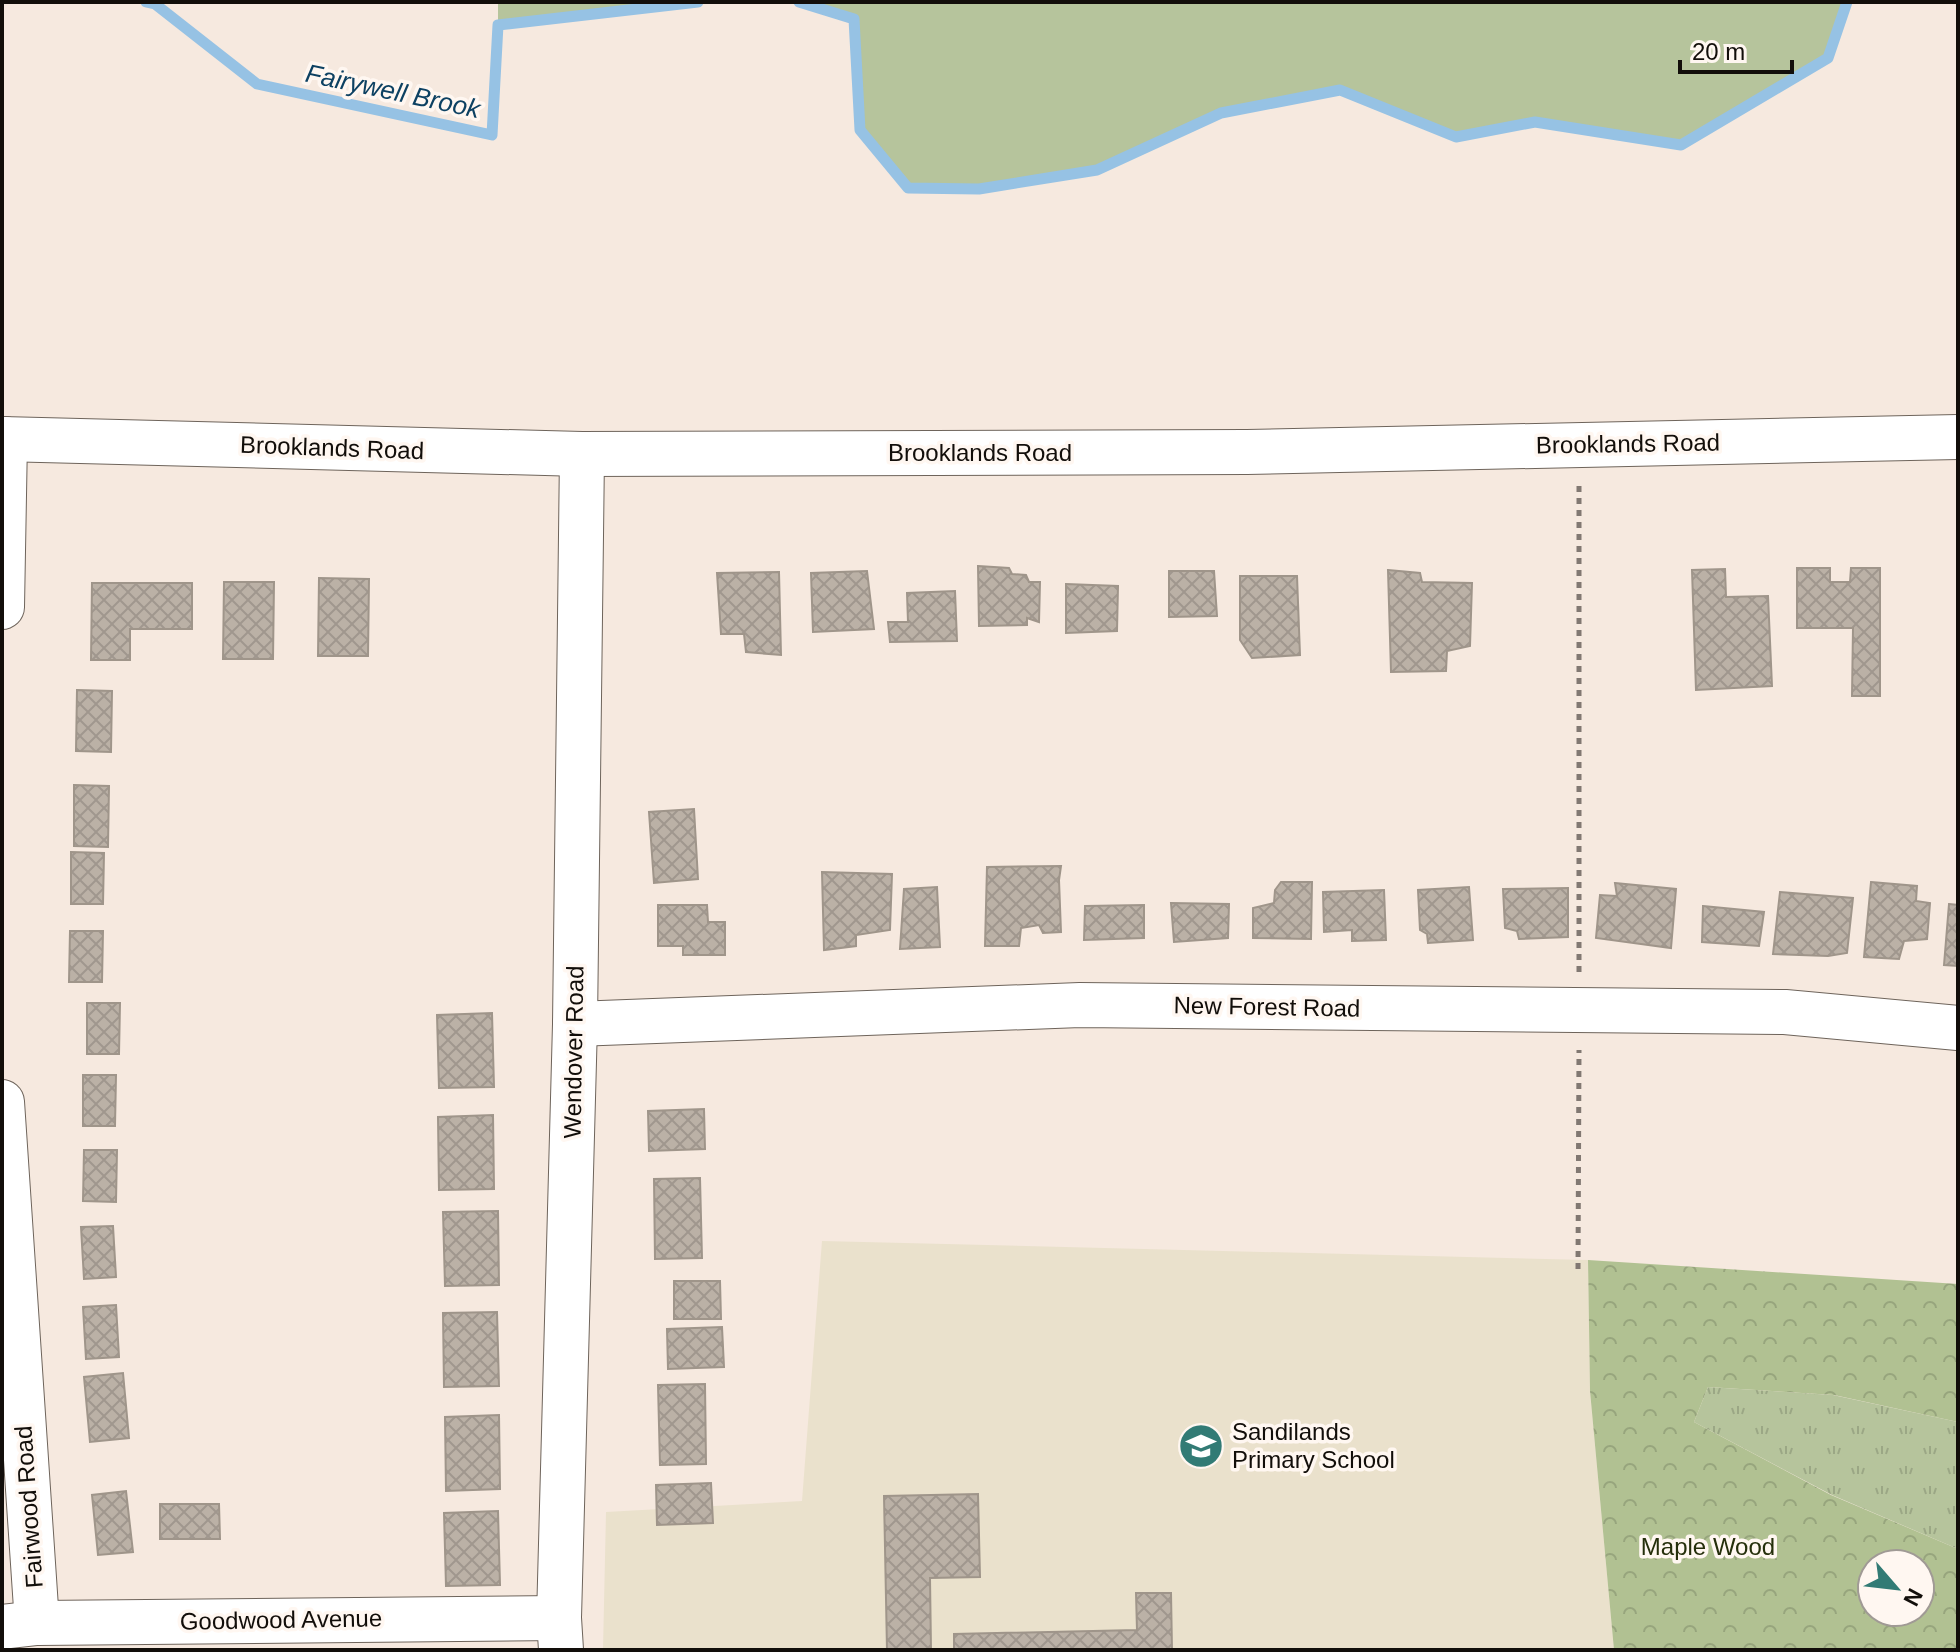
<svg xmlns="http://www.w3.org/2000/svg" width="1960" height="1652" font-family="Helvetica,sans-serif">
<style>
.education{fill:#eae1cc}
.grass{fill:url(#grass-tufts)}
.forest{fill:url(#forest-crowns);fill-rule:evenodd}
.park{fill:#b6c49c}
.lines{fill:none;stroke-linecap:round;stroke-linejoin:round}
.stream{stroke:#96c2e4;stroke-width:11}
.building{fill:url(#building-cross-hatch);stroke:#9f958a;stroke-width:2}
.minor-casing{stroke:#6e645b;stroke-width:46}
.path{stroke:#817872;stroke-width:5;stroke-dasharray:6 6;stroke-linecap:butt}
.minor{stroke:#fff;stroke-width:44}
.labels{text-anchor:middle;stroke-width:7;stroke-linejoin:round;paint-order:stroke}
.street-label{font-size:24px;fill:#120e0a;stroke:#fff7f1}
.poi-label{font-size:24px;fill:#120e0a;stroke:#fff7f1;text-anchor:start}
.park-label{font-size:24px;fill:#252f0b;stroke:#fff7f1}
.water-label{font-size:26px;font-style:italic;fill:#0d4162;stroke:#fff7f1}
</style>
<defs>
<pattern id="grass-tufts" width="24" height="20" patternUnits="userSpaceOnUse" patternTransform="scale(2)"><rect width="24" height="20" fill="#b6c49c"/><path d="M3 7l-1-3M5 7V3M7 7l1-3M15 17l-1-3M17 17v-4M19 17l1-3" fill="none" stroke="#9ba785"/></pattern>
<pattern id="forest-crowns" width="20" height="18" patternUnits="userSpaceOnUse" patternTransform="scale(2)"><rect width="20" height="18" fill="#b1c192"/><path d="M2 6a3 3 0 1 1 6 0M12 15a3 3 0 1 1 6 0" fill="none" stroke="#97a57d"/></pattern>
<pattern id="building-cross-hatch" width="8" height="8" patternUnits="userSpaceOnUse" patternTransform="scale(2)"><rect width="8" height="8" fill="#bbb1a6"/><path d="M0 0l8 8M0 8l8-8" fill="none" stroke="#a0978e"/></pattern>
</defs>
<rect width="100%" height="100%" fill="#f6e9df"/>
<!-- education -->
<path class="education" d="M822,1241L1588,1260L1590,1391L1614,1650H603L606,1512L802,1501Z"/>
<!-- grass -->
<path class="grass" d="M1708,1387L1833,1395L1958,1422V1549L1832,1495L1694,1422Z"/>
<!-- forest -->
<path class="forest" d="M1588,1260L1958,1284V1422L1834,1395L1708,1387L1694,1422L1831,1495L1958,1549V1650H1614L1590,1391ZM1872,1564H1920V1612H1872Z"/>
<!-- park -->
<g class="park">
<path d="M498,2H698L498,25Z"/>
<path d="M799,2H1847L1828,58L1681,145L1535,122L1456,137L1340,90L1221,113L1097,170L979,189L908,188L860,130L854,19Z"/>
</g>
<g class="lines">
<!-- stream -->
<g class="stream">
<path d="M146,2L155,4L257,84L492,135L498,25L698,2"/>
<path d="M799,2L854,19L860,130L908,188L979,189L1097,170L1221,113L1340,90L1456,137L1535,122L1681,145L1828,58L1847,2"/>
</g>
</g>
<!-- building -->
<g class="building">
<path d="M978,566L1009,568L1012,574L1026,575L1029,582H1040L1039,622L1027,618V625L979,626Z"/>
<path d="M1797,568H1830V582H1850L1851,568H1880V696H1852L1853,628H1797Z"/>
<path d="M1725,569L1726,597L1768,596L1772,686L1696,690L1692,570Z"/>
<path d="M1388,570L1420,573L1422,582L1472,583L1470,646L1447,651L1446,671L1391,672Z"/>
<path d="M867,571L874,629L813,632L811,573Z"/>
<path d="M1169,571H1214L1217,616L1169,617Z"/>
<path d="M779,572L781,655L746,652L744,634H721L717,573Z"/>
<path d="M1240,576H1297L1300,655L1252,658L1240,640Z"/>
<path d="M319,578L369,579L368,656H318Z"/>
<path d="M224,582H274L273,659H223Z"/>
<path d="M92,583H192V629H130V660H91Z"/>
<path d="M1066,584L1118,586L1117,631L1066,633Z"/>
<path d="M955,591L957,641L890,642L888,622H908L907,593Z"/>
<path d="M77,690L112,691L111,752L76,751Z"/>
<path d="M74,785L109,786L108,847L74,846Z"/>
<path d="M694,809L698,879L654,883L649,812Z"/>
<path d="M71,852L104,853L103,904H71Z"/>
<path d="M1061,866L1059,880L1061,932L1043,933L1039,925L1021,928L1019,946H985L987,867Z"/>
<path d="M822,872L892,874L890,930L856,935V946L824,950Z"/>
<path d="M1281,882H1312L1311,939L1253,938V908L1274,903L1275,890Z"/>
<path d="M1871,882L1917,886L1916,901L1930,903L1927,939L1904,941L1899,959L1864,957Z"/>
<path d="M1615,883L1676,889L1671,948L1596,938L1600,895L1617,896Z"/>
<path d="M937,887L940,947L900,949L904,889Z"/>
<path d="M1469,887L1473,940L1428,943L1427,934L1420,930L1418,890Z"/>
<path d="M1568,888V937L1519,939L1517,931L1505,928L1503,889Z"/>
<path d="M1384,890L1386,940L1352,941V930L1324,932L1323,892Z"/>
<path d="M1780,892L1853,898L1847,953L1828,956L1773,954Z"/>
<path d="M1171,903L1229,904L1228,938L1174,942Z"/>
<path d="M1949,904L1958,905V966L1944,965Z"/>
<path d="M658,905H707L708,922H725V955H683V946H658Z"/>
<path d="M1144,905V938L1084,940L1085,906Z"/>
<path d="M1703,906L1764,912L1759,946L1702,942Z"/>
<path d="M70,931H103L102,982H69Z"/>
<path d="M87,1003H120L119,1054H87Z"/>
<path d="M492,1013L494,1087L439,1088L437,1015Z"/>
<path d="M83,1075H116L115,1126H83Z"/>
<path d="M704,1109L705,1149L649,1151L648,1111Z"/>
<path d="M493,1115L494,1189L439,1190L438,1117Z"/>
<path d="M84,1150H117L116,1202L83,1201Z"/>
<path d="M700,1178L702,1258L655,1259L654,1179Z"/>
<path d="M498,1211L499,1285L445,1286L443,1212Z"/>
<path d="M113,1226L116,1277L84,1279L81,1227Z"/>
<path d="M674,1281H720L721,1319H674Z"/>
<path d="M116,1305L119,1357L86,1359L83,1307Z"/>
<path d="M497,1312L499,1386L444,1387L443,1313Z"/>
<path d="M722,1327L724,1367L668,1369L667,1329Z"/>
<path d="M123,1373L129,1438L90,1442L84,1377Z"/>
<path d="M705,1384L706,1464L660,1465L658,1385Z"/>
<path d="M499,1415L500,1489L446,1491L445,1417Z"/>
<path d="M711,1483L713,1523L657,1525L656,1485Z"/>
<path d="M126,1491L133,1552L98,1555L92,1495Z"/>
<path d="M978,1494L980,1577L930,1578L931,1650H887L884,1496Z"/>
<path d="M160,1504H219L220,1539H160Z"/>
<path d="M498,1511L500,1585L446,1586L444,1513Z"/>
<path d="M1136,1593H1171L1172,1650H954V1634L1137,1630Z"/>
</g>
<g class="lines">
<!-- minor casing -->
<g class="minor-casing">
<g id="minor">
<path d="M2,439L582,454L1247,452L1958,437"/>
<path d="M2,607L5,439"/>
<path d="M575,1024L1080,1005L1785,1012L1958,1028"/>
<path d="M2,1102L37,1623"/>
<path d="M2,1627L37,1623L559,1618"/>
<path d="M561,1650L559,1618L575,1024L582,454"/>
</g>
</g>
<!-- path -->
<g class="path">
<path d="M1579,486V972"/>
<path d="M1578,1269L1579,1050"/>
</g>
<!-- minor -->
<use href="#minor" class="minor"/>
</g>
<!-- icons -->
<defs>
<g id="school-disc" transform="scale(2.3)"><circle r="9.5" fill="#327b75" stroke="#fff7f1"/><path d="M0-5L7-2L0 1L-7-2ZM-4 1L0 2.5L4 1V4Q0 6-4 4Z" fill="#fff"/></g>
</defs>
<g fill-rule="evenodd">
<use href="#school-disc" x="1201" y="1446"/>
</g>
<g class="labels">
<!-- street labels -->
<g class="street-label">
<text transform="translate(1628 444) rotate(-1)" y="8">Brooklands Road</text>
<text transform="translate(332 448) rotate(2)" y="8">Brooklands Road</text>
<text x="980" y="461">Brooklands Road</text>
<text transform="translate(1267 1007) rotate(1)" y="8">New Forest Road</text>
<text transform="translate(574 1052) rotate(-89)" y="8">Wendover Road</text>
<text transform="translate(29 1507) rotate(-94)" y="8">Fairwood Road</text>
<text transform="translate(281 1620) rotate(-1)" y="8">Goodwood Avenue</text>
</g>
<!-- poi labels -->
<g class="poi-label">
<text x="1232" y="1440">Sandilands<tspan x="1232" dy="28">Primary School</tspan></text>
</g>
<!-- park labels -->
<g class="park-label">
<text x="1708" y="1555">Maple Wood</text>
</g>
<!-- water labels -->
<g class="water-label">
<text transform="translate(393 91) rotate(12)" y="9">Fairywell Brook</text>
</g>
</g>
<!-- border -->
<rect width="1960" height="1652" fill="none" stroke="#120e0a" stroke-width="8"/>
<!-- north arrow -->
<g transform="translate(1896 1588) rotate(118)"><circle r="38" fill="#fff7f1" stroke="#a09a95" stroke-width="2"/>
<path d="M0-6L14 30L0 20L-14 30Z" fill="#327b75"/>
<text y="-12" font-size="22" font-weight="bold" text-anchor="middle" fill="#120e0a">N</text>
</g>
<!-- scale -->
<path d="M1680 60v12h112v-12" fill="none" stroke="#120e0a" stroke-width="4"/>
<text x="1692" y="60" font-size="24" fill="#120e0a" stroke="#fff7f1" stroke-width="6" paint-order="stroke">20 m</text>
</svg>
